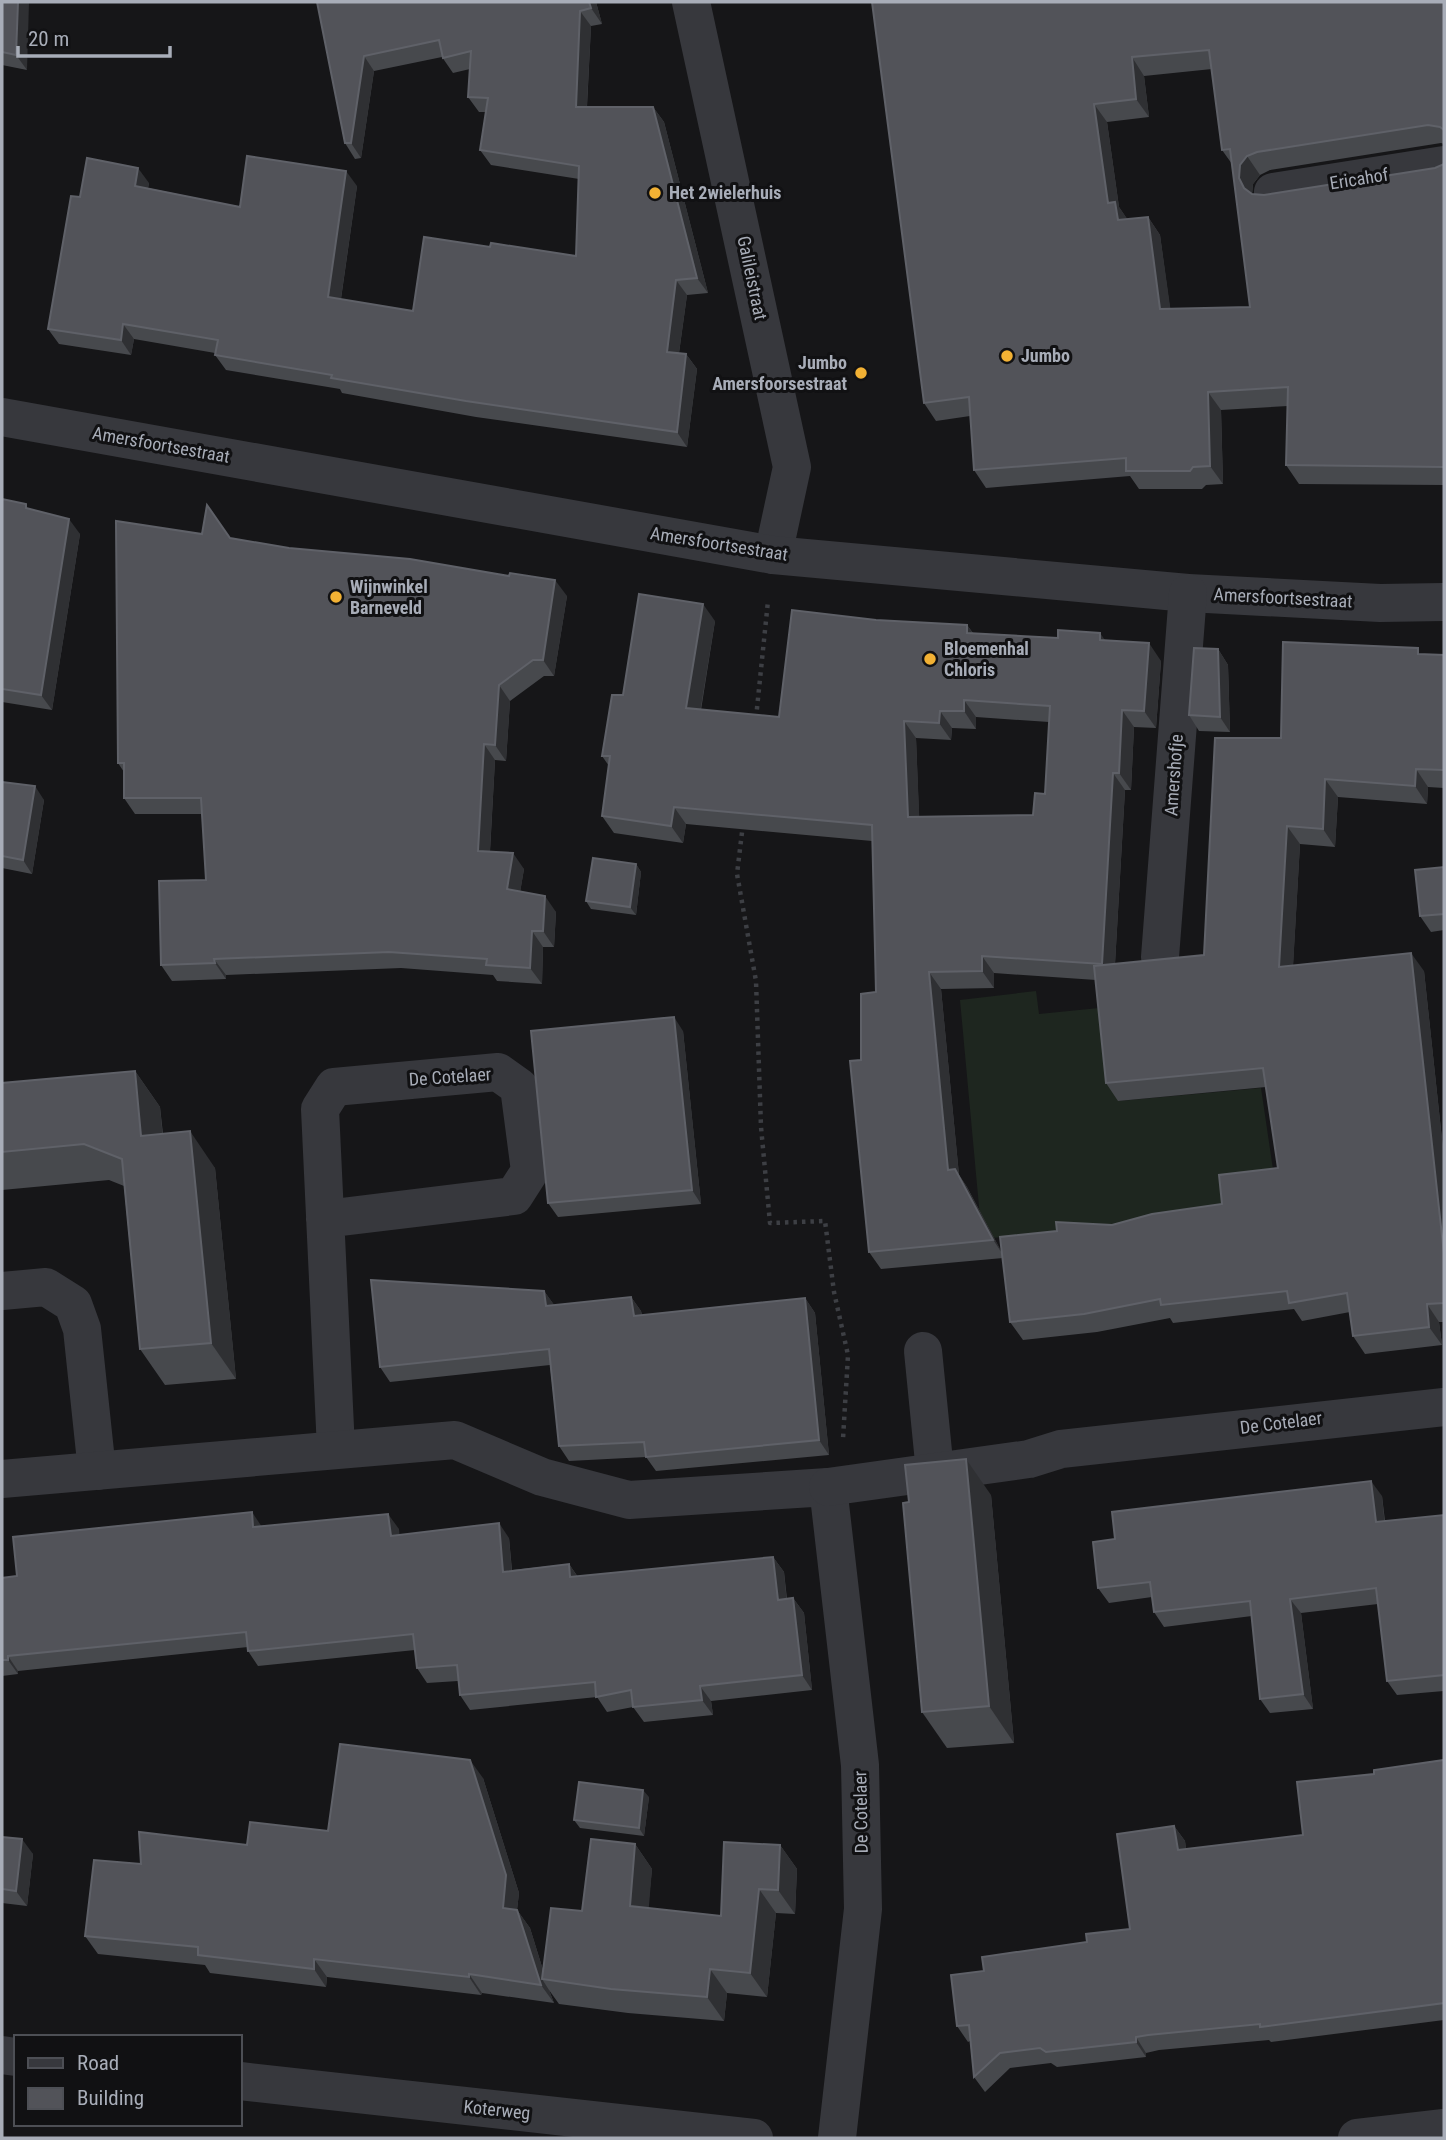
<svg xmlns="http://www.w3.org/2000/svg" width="1446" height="2140" font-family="'Roboto Condensed',sans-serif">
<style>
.garden{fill:#1e261f}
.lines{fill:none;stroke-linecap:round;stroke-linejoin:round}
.path{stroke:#3d3f44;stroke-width:4.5;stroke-dasharray:3.5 5;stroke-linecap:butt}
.minor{stroke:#37383d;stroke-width:38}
.wall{fill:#47494d;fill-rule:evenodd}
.shaded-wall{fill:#2f3033}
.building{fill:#525359;stroke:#5f6168;stroke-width:2;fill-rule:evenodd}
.poi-dot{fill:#f2b134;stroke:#111113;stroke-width:2.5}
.labels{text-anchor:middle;stroke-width:6;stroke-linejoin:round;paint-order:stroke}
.street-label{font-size:18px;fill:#a8adb8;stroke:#111113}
.poi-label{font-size:18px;font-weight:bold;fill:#a8adb8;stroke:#111113;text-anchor:start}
</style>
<rect width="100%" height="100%" fill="#161618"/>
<!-- garden -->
<path class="garden" d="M1036,991L1039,1014L1109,1007L1119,1101L1261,1088L1275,1183L1230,1215L982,1239L960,1000Z"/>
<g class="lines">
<!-- path -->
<g class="path">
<path d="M756,718L768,601"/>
<path d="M743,824L737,874L756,981L761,1127L770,1223L825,1221L834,1292L848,1355L843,1439"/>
</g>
<!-- minor -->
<g class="minor">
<path d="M691,2L792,467L773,555"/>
<path d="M1273,192L1444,165"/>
<path d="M2,417L773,555L1188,593L1380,603L1444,602"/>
<path d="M1160,957L1188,593"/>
<path d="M325,1219L514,1196L530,1171L519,1087L498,1072L334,1087L320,1109L336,1449"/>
<path d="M2,1291L46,1287L73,1304L82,1329L97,1471"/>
<path d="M923,1351L935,1472"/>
<path d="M2,1479L455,1440L542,1477L629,1500L828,1487L860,1765L863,1909L837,2138"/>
<path d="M828,1487L1029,1459L1061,1449L1444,1407"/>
<path d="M2,2055L16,2057"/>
<path d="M240,2081L754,2138"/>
<path d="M1357,2138L1444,2128"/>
</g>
</g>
<!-- wall -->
<g class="wall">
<path d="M2,2L27,70L2,65Z"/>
<path d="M317,2H596L602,24L591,26L587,107H653L664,122L708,293L687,295L679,353L686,354L697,369L687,447L476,417L342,393L340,389L226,370L215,355V353L134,339L131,355L59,344L48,329L80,197L149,183L148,188L240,207L357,186L341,299L413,311L490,247L576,256L579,179L491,165L480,150L486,112H479L468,97L470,69L453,73L442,57L374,71L361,158L355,159L345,143Z"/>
<path d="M872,2H1444V144L1441,143L1270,170L1260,175L1253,184L1252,194L1264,195L1435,168L1444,164V485L1299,484L1286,465L1288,406L1221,410L1223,484L1206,485L1202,489H1139L1130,476L986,488L974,470L970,416L936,421L924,403ZM1212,69L1222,150L1232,164L1250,307L1170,309L1160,235L1148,217L1127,219L1119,207L1107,122L1149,117L1144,76Z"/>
<path d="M2,499L29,509L80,534L52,710L2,702Z"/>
<path d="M230,538L567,596L554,676H544L510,701L506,761L495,760L490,852L524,869L520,892L556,912L554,947H543L542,984L497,981L493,975L401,968L226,975V979L172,981L161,965L206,880L202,814H135L124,798V772L118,763Z"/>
<path d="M876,620L967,625L973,633L1106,641L1161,661L1156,728L1134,727L1131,790H1125L1115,964L1204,955L1281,738L1422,654L1444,655V788L1428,787L1427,804L1338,797L1335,847L1300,844L1293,965L1424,971L1444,1158V1322H1439L1442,1345L1365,1354L1353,1336L1350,1312L1302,1321L1294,1309L1173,1323L1170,1318L1097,1332L1023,1340L1010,1322L1003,1258L881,1269L869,1252L861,1060L876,992L872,841L686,824L683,843L614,833L602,816L609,766L602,756L623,695L715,621L701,710L779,717ZM976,717L1049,722L1045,794L1033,815L919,817L916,738L951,740L952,728L976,729ZM994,973L1096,980L1106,1083L1118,1101L1266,1087L1278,1168L1222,1204L1112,1225L1002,1253L967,1187L959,1175L941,989L994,988Z"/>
<path d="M1218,649L1228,665L1230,732L1199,731L1189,715Z"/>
<path d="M2,782L44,800L32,874L2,868Z"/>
<path d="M636,864L641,872L636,915L591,909L586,901Z"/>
<path d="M1444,867V930L1431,932L1420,916Z"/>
<path d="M683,1031L701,1204L558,1217L548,1203Z"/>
<path d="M135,1071L160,1107L163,1134L215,1168L236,1379L165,1385L140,1349L124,1186L109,1180L2,1190V1083Z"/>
<path d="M544,1291L554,1305L631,1297L641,1311L642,1315L805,1298L815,1313L829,1455L656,1471L646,1457L569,1461L559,1446L550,1365L390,1382L380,1367Z"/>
<path d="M991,1495L1014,1743L947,1748L922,1712L909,1502Z"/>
<path d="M1382,1496L1385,1521L1444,1515V1691L1397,1695L1387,1681L1378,1604L1301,1613L1313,1709L1270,1713L1260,1699L1252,1616L1164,1627L1154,1612L1152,1597L1109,1603L1098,1588L1115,1539Z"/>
<path d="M262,1527L399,1529V1535L509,1538L512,1570L569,1564L578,1577L773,1557L784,1572L787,1599L793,1598L804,1613L812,1690L711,1701L713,1715L644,1722L633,1707L607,1712L597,1697L470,1710L460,1695L458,1681L427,1683L417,1668L415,1650L258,1666L248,1651V1647L18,1671V1674L2,1676V1578L17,1576Z"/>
<path d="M1444,1761V2020L1271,2042L1269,2040L1159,2050L1146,2053V2057L1057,2067L1051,2063L1010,2068L985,2092L974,2077L970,2041L968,2042L957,2026L984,1971L1087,1942L1130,1929L1174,1826L1185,1841L1186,1849L1303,1835L1374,1774Z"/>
<path d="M483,1778L519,1893L517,1910L530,1928L543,1970L582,1911L635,1844L652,1869L648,1908L721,1916L780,1845L797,1869L795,1914L776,1913L767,1997L727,1993L724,2021L628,2013L559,2004L549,1990L554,2003L482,1993L481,1995L327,1977L326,1987L210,1973L205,1965L98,1954L85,1936L141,1864L328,1831Z"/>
<path d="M649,1797L644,1836L580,1828L574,1820Z"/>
<path d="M2,1837L33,1854L27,1906L2,1903Z"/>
</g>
<!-- shaded-wall -->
<g class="shaded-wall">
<path d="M18,2H29L27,70L16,55Z"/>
<path d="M589,2H596L602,24L591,8Z"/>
<path d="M580,11L591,26L586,122L576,107Z"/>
<path d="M364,56L374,71L361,158L351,143Z"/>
<path d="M1132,57L1144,76L1149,117L1136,99Z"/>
<path d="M1094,104L1107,122L1119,207L1128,220H1118L1108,203Z"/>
<path d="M653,107L664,122L708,293L697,278Z"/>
<path d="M1247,156L1260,175L1253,184L1252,196L1244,188L1239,178L1240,165Z"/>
<path d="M138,168L149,183L146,201L135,186Z"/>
<path d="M346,171L357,186L339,312L328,297Z"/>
<path d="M1148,217L1160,235L1173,327L1160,309Z"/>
<path d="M676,280L687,295L677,367L667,352Z"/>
<path d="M123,324L134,339L131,355L121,340Z"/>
<path d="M686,354L697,369L687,447L677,432Z"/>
<path d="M1208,392L1221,410L1223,484L1210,466Z"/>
<path d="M69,519L80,534L52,710L41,695Z"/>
<path d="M555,580L567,596L554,676L543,660Z"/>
<path d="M703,604L715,621L698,725L686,708Z"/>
<path d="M967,625L979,642L967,633Z"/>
<path d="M1100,633L1112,650L1100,640Z"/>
<path d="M1149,643L1161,661L1156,728L1144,711Z"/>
<path d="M1218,649L1228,665L1230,732L1220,717Z"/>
<path d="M499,685L510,701L506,761L495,745Z"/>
<path d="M964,700L976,717V729L964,711Z"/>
<path d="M1122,710L1134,727L1131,790L1119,773Z"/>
<path d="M940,711L952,728L951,740L939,723Z"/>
<path d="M904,721L916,738L920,834L908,817Z"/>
<path d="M484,744L495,760L489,867L478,851Z"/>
<path d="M1416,769L1428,787L1427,804L1415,786Z"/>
<path d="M1113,773L1125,790L1114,981L1102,964Z"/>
<path d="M1325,779L1338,797L1335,847L1323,829Z"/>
<path d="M35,786L44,800L32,874L23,860Z"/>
<path d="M674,807L686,824L683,843L671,826Z"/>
<path d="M1287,826L1300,844L1292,985L1279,967Z"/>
<path d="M513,853L524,869L518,905L507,889Z"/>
<path d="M636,864L641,872L636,915L630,907Z"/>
<path d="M545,896L556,912L554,947L543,931Z"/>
<path d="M532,931L543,947L542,984L530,968Z"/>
<path d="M1411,953L1424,971L1444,1158V1254Z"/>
<path d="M982,956L994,973V988L982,971Z"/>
<path d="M214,959L226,975V979L215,963Z"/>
<path d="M929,972L941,989L959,1175L967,1187L1005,1258L948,1170Z"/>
<path d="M674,1017L683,1031L701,1204L692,1190Z"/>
<path d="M135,1071L160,1107L166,1172L141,1136Z"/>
<path d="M190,1131L215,1168L236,1379L211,1343Z"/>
<path d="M544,1291L555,1306H546Z"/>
<path d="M631,1297L641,1311L644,1330L634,1316Z"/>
<path d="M805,1298L815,1313L829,1455L819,1440Z"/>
<path d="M1427,1304L1439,1322L1442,1345L1429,1327Z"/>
<path d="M966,1459L991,1495L1014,1743L989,1706Z"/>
<path d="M1371,1481L1382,1496L1386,1537L1376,1522Z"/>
<path d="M252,1512L262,1527H253Z"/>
<path d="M388,1514L399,1529L401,1551L391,1536Z"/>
<path d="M499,1523L509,1538L513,1586L503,1572Z"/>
<path d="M773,1557L784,1572L788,1614L778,1600Z"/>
<path d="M569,1564L579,1579L570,1577Z"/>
<path d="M793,1598L804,1613L812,1690L802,1675Z"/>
<path d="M1290,1599L1301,1613L1313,1709L1303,1694Z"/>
<path d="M8,1656L18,1671V1674L8,1660Z"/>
<path d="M700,1686L711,1701L713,1715L702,1700Z"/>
<path d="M470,1760L483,1778L519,1893L517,1910L530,1928L546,1980L542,1979L549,1990L554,2003L541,1985L503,1908Z"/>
<path d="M643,1790L649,1797L644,1836L639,1828Z"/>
<path d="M1174,1826L1185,1841L1188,1865L1178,1850Z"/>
<path d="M22,1839L33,1854L27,1906L16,1891Z"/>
<path d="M635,1844L652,1869L647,1930L630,1906Z"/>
<path d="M780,1845L797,1869L795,1914L778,1890Z"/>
<path d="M759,1889L776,1913L767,1997L750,1973Z"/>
<path d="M314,1959L327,1977L326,1987L314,1969Z"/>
<path d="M710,1969L727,1993L724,2021L707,1997Z"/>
<path d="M469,1974L482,1993L481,1995L469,1977Z"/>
<path d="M1136,2037L1146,2053V2057L1136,2042Z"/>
</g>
<!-- building -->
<g class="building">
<path d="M2,2H18L16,55L2,52Z"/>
<path d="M317,2H589L591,8L580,11L576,107H653L697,278L676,280L667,352L686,354L677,432L466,401L331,378L332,375L215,355L218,340L123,324L121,340L48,329L71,196L80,197L87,158L138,168L135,186L240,207L247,156L346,171L328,297L413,311L424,237L490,247L491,243L576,256L579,166L480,150L488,98L468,97L471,51L443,58L439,40L364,56L351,143H345Z"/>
<path d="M872,2H1444V130L1440,127L1428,125L1257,152L1247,156L1240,165L1239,178L1244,188L1252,194L1264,195L1435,168L1444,164V467L1286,465L1288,387L1208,392L1210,466L1193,467L1190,471H1126V458L974,470L969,397L924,403ZM1209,50L1222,150L1230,149L1250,307L1160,309L1148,217L1118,220L1115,202L1108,203L1094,104L1136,99L1132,57Z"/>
<path d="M2,499L26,504V508L69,519L41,695L2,689Z"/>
<path d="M207,505L230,538L289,548L410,559L509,576L510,573L555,580L543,660H533L499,685L495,745L484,744L478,851L513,853L507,889L545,896L543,931H532L530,968L486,965L487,959L389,952L214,959L215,963L161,965L159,881L206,880L201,798H124V763H118L116,521L202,534Z"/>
<path d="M639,594L703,604L686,708L779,717L792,610L876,620L967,625V633L1058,638V630L1100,633V640L1149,643L1144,711L1122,710L1119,773H1113L1102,964L982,956V971L929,972L948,1170L955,1169L993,1240L869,1252L850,1061L861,1060V994L876,992L872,825L674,807L671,826L602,816L610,756H602L612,695H623ZM964,700L1050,706L1045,794L1035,793L1033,815L908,817L904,721L939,723L940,711H964Z"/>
<path d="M1283,642L1418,648V654L1444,655V770L1416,769L1415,786L1325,779L1323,829L1287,826L1279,967L1411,953L1444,1254V1303L1427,1304L1429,1327L1353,1336L1347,1293L1289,1303L1287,1291L1161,1305L1160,1299L1084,1314L1010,1322L1000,1237L1057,1231L1056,1222L1112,1225L1152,1214L1222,1204L1219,1175L1278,1168L1263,1068L1106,1083L1094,966L1204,955L1215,738H1281Z"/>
<path d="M1194,648L1218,649L1220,717L1189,715Z"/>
<path d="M2,782L35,786L23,860L2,856Z"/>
<path d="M593,858L636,864L630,907L586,901Z"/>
<path d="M1444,867V914L1420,916L1415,870Z"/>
<path d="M674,1017L692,1190L548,1203L531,1031Z"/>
<path d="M135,1071L141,1136L190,1131L211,1343L140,1349L122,1159L84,1144L2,1152V1083Z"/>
<path d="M371,1280L544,1291L546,1306L631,1297L634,1316L805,1298L819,1440L646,1457L644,1442L559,1446L549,1349L380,1367Z"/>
<path d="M966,1459L989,1706L922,1712L903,1503L909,1502L905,1465Z"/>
<path d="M1371,1481L1376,1522L1444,1515V1675L1387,1681L1376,1588L1290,1599L1303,1694L1260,1699L1250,1601L1154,1612L1150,1582L1098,1588L1093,1542L1115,1539L1112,1512Z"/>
<path d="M252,1512L253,1527L388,1514L391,1536L499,1523L503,1572L569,1564L570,1577L773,1557L778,1600L793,1598L802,1675L700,1686L702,1700L633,1707L631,1690L596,1697L595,1682L460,1695L457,1665L417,1668L413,1634L248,1651L246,1632L8,1656V1660H2V1578L17,1576L13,1537Z"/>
<path d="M340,1744L470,1760L506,1875L503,1908L517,1910L541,1985L469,1974V1977L314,1959V1969L198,1955V1947L85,1936L94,1860L141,1864L139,1832L247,1845L250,1822L328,1831Z"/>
<path d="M1444,1760V2003L1260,2027V2024L1148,2035L1136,2037V2042L1046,2052L1040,2048L1000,2053L974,2077L969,2025L957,2026L951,1975L984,1971L982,1957L1087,1942L1086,1934L1130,1929L1117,1834L1174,1826L1178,1850L1303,1835L1297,1782L1374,1774V1770Z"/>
<path d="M579,1782L643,1790L639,1828L574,1820Z"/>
<path d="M2,1837L22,1839L16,1891L2,1889Z"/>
<path d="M591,1839L635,1844L630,1906L721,1916L724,1842L780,1845L778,1890L759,1889L750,1973L710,1969L707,1997L611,1989L542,1979L551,1908L582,1911Z"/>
</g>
<!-- markers -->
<g class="poi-dot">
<circle cx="655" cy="193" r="7"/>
<circle cx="1007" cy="356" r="7"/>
<circle cx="861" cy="373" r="7"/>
<circle cx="336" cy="597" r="7"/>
<circle cx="930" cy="659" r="7"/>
</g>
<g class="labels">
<!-- street labels -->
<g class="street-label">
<text transform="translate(1359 179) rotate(-9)" y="6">Ericahof</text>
<text transform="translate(752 278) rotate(78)" y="6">Galileistraat</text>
<text transform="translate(161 445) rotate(10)" y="6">Amersfoortsestraat</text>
<text transform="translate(719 544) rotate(9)" y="6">Amersfoortsestraat</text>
<text transform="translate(1283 598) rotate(3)" y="6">Amersfoortsestraat</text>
<text transform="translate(1174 775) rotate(-86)" y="6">Amershofje</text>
<text transform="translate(450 1077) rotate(-4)" y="6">De Cotelaer</text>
<text transform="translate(1281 1423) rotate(-7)" y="6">De Cotelaer</text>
<text transform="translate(861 1812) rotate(-91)" y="6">De Cotelaer</text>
<text transform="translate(497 2110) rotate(6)" y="6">Koterweg</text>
</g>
<!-- poi labels -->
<g class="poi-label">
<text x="669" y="199">Het 2wielerhuis</text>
<text x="1021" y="362">Jumbo</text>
<text x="847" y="369" text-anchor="end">Jumbo<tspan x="847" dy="21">Amersfoorsestraat</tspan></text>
<text x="350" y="593">Wijnwinkel<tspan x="350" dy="21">Barneveld</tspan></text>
<text x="944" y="655">Bloemenhal<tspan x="944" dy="21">Chloris</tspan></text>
</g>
</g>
<!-- border -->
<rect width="1446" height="2140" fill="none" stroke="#a8adb8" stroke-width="7"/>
<!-- legend -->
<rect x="14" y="2035" width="228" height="91" fill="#111113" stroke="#4d4f55" stroke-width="2"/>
<rect x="28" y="2058" width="35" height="10" fill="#37383d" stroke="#4d4f55" stroke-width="2"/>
<text x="77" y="2070" font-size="21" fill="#a8adb8">Road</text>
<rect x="28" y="2088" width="35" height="21" fill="#525359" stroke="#4d4f55" stroke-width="2"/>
<text x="77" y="2105" font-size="21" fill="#a8adb8">Building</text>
<!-- scale -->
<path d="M18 46v10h152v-10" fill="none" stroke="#a8adb8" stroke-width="3.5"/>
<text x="28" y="46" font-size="21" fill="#a8adb8" stroke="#111113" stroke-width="5" paint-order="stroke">20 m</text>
</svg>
